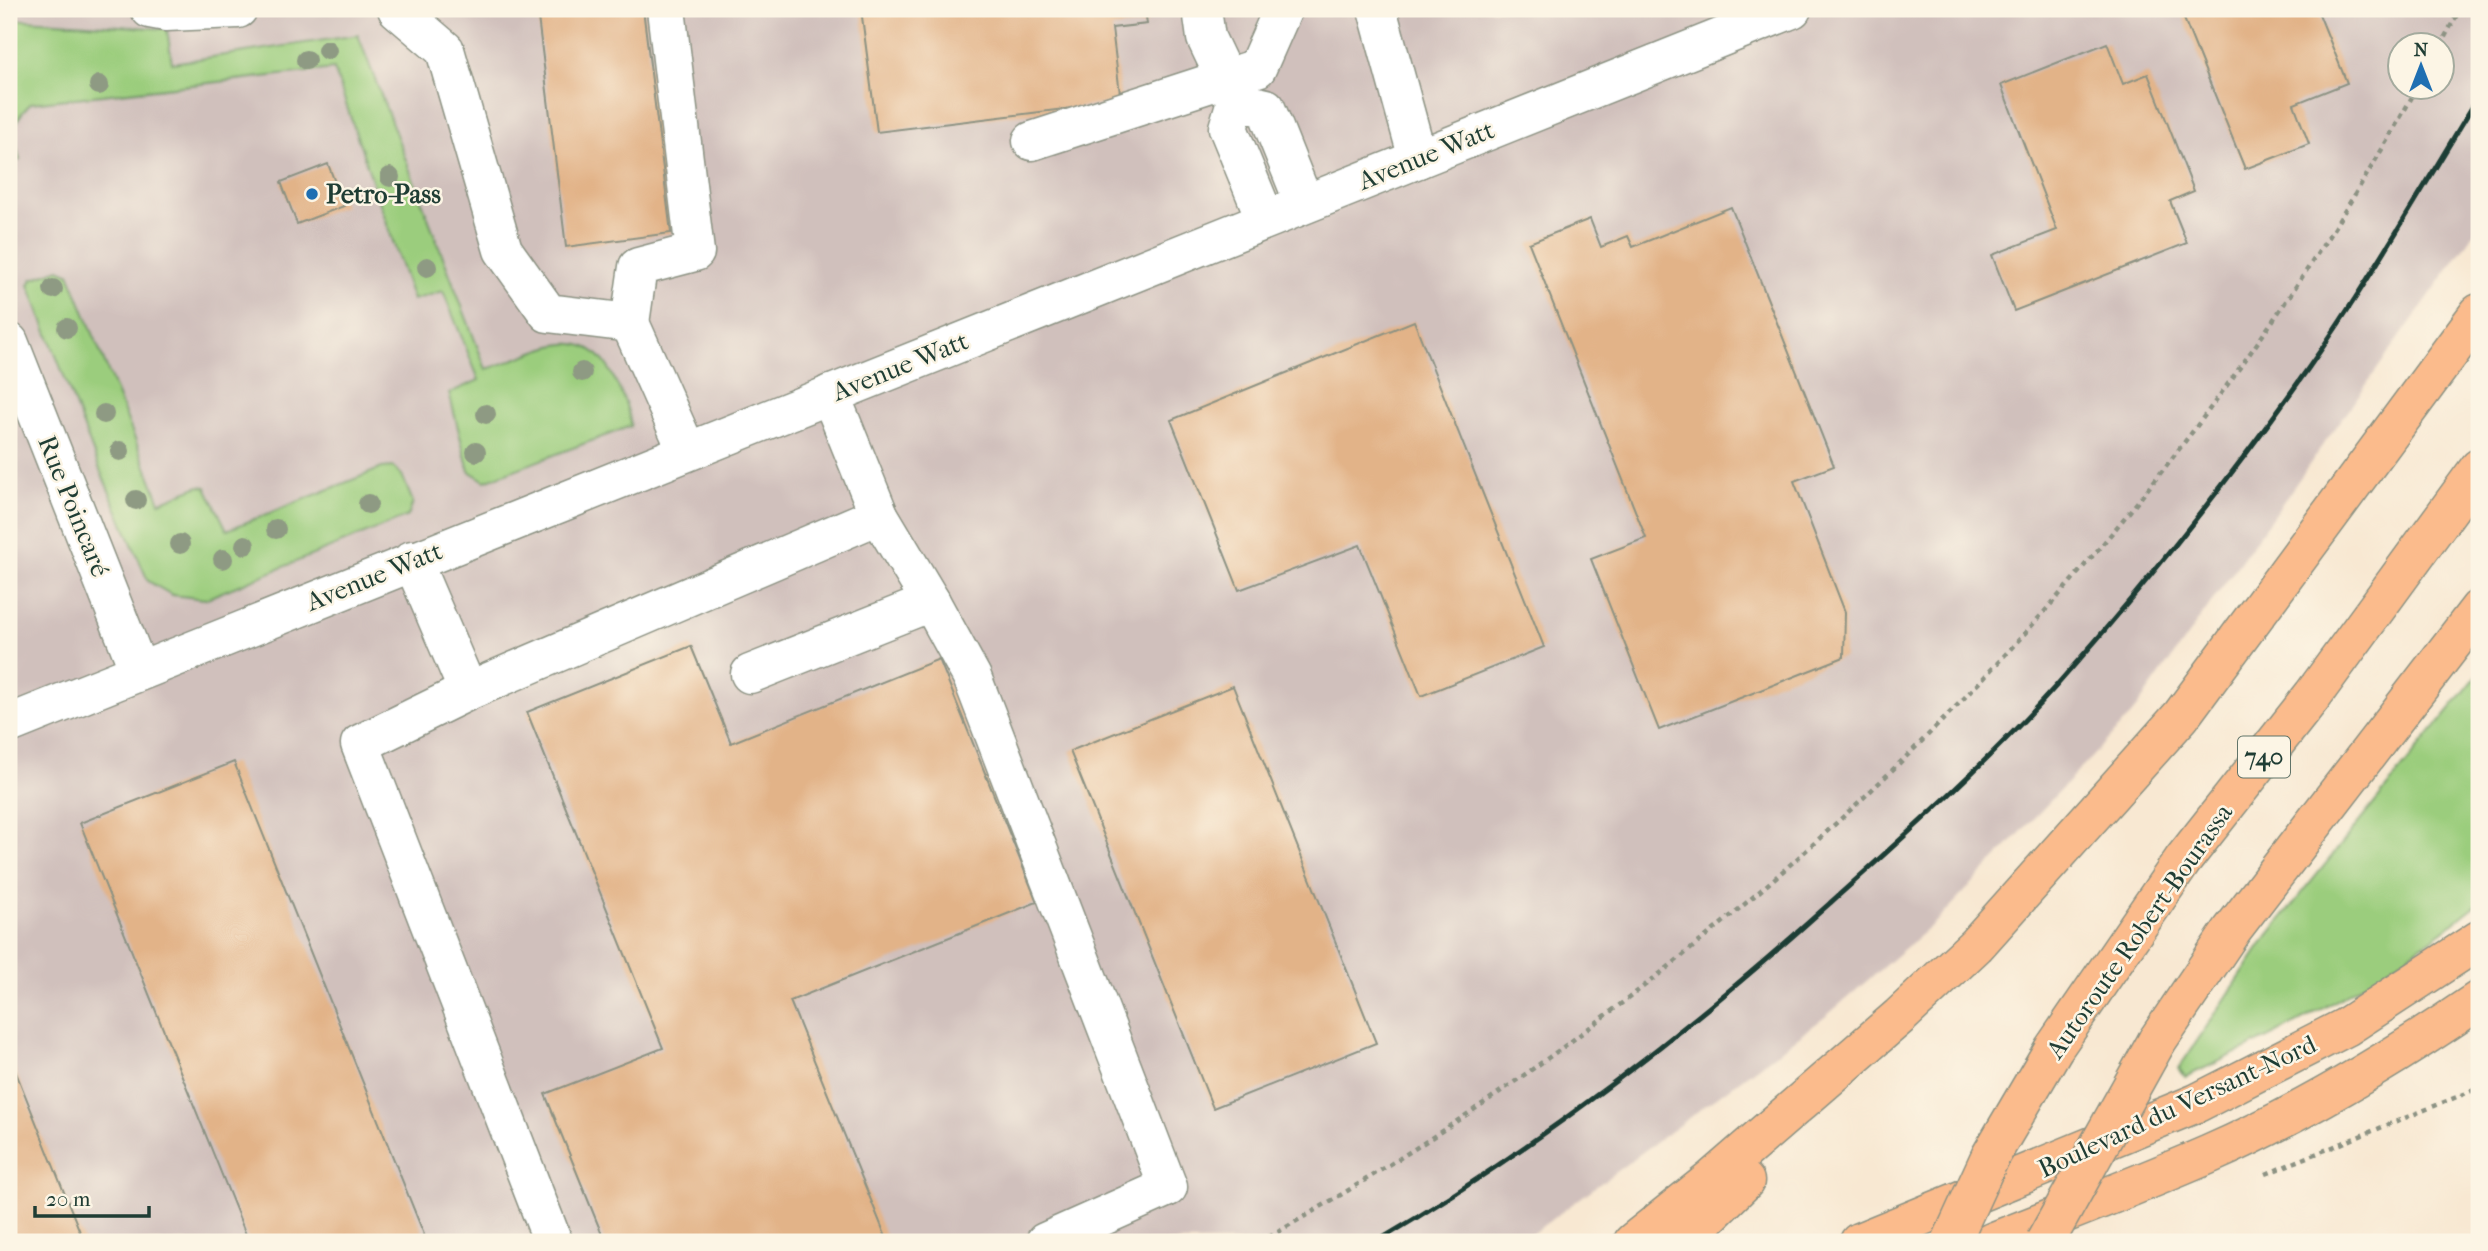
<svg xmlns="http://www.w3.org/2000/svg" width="2488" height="1251" font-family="'IM FELL French Canon',serif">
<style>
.industrial{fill:#d0c0bc;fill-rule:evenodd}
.green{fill:#9bcd7d;stroke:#5d8558;stroke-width:2}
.building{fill:#e2b388}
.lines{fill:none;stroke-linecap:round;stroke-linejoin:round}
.minor-casing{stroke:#8c9283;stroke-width:41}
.major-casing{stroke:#8c9283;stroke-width:41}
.highway-casing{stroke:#8c9283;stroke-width:41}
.path{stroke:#8c9283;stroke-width:4.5;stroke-dasharray:5 5;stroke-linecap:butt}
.minor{stroke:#fff;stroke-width:38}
.major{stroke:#fbbb8c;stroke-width:38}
.highway{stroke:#fbbb8c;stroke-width:38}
.rail{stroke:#1f3d34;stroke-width:5}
.highway-bridge-casing{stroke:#8c9283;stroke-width:41;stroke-linecap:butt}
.highway-bridge{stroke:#fbbb8c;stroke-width:38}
.tree{fill:#8e9a83}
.poi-dot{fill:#1f6fb2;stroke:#fcf5e5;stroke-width:2.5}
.labels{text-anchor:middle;stroke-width:5;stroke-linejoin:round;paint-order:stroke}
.shield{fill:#fcf5e5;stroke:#617469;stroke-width:2}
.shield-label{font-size:24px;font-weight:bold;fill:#1f3d34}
.street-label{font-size:26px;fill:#1f3d34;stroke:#fcf5e5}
.poi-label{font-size:26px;font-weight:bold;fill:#1f3d34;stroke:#fcf5e5;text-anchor:start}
</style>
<rect width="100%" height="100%" fill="#fcf5e5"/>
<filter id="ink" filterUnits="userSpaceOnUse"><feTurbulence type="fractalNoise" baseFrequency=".0143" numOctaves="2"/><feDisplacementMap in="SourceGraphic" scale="14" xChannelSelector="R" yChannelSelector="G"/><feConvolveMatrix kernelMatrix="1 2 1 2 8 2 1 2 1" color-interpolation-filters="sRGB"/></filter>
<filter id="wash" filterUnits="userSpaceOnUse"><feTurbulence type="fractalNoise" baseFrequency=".00686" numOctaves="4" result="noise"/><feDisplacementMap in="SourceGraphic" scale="28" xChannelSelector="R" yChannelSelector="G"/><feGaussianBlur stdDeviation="1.57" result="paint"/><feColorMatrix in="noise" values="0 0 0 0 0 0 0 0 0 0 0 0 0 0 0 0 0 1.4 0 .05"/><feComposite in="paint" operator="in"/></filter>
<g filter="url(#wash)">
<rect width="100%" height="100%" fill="#f8e8d2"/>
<!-- industrial -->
<path class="industrial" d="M9,9H2479V226L2132,714L1939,919L1825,1017L1521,1242H9ZM2400,46H2442V88H2400Z"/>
<!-- green -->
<g class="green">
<path d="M9,19L167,29L172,63L358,35L486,369C533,357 583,315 613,376C621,393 629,407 631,426L485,481L469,471L449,393L479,380L443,291L413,300L334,69L31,103C11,122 12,134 20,160L9,163Z"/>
<path d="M59,269L69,273L160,502L199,486L206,487L227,530L382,468L393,467L402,475L413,502L408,516L205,599L172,595L148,581L100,470L29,285L32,279Z"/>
<path d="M2479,673V903C2391,974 2288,1032 2185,1077L2179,1068L2266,938Z"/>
</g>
<g id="blocks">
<!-- building -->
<g class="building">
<path d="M537,9H643L671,233L566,247Z"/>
<path d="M861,9H1145L1147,24L1112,28L1121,102L877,132Z"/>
<path d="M2180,9H2317L2347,83L2294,104L2309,144L2245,169Z"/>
<path d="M2107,43L2123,84L2148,74L2194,191L2170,201L2187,243L2014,311L1992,255L2057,230L2001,85Z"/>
<path d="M328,164L344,206L297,224L281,182Z"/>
<path d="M1731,207L1834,466L1794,481L1845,612L1844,657L1659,730L1591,559L1646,538L1529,243L1590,219L1601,247L1628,236L1633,247Z"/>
<path d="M1414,321L1544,647L1421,696L1360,545L1239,590L1171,420Z"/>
<path d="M691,646L731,743L939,659L1037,902L790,1001L888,1242H605L545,1094L663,1048L527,712Z"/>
<path d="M1233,686L1376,1043L1213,1108L1070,751Z"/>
<path d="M234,762L427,1242H249L80,823Z"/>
<path d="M9,1055L84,1242H9Z"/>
</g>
</g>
</g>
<g filter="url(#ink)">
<use href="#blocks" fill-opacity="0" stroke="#8c9283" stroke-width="2"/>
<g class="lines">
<!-- minor casing -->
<g class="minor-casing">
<g id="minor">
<path d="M150,9L166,12L238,9"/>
<path d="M397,9L445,50L503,250L548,313L630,323L687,451"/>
<path d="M1202,9L1206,38L1236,101"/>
<path d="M1377,9L1418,159"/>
<path d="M1032,141L1257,68L1283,9"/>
<path d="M1265,218L1228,128L1236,101L1266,108L1304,203"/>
<path d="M630,323L638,267L695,252L666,9"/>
<path d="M9,342L139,671"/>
<path d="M412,560L468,691L879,515L830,394"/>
<path d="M931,602L972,677L1168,1187L1045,1242"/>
<path d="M750,674L931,602L879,515"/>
<path d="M468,691L360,744L553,1242"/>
<path d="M9,724L1792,9"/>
</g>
</g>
<!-- major casing -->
<g class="major-casing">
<g id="major">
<path d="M1859,1242L2197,1103L2346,1027L2479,940"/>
<path d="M1992,1242C2065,1213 2139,1185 2210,1154C2305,1112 2394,1058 2479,1000"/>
</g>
</g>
<!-- highway casing -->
<g class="highway-casing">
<g id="highway">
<path d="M2157,1041L2232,930L2479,609"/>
<path d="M2054,1048L2183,860L2313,695L2479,468"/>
<path d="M1633,1242L1712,1179L1900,1016L1976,945L2181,716L2479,313"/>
<path d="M1688,1242L1708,1217L1745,1181"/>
</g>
</g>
<!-- path -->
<g class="path">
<path d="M2440,46L2460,9"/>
<path d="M2266,1174L2479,1088"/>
<path d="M1260,1242C1742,970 2148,572 2417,88"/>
</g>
<!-- minor -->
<use href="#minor" class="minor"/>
<!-- major -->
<use href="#major" class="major"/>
<!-- highway -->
<use href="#highway" class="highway"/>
<!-- rail -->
<path class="rail" d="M1376,1242C1539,1147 1689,1030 1829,904C1906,835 1986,764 2056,686C2145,586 2230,479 2307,370C2369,282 2423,187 2479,96"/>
<!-- highway-bridge casing -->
<g class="highway-bridge-casing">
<g id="highway-bridge">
<path d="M1951,1242L1990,1157L2054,1048"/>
<path d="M2045,1242L2157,1041"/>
</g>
</g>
<!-- highway-bridge -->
<use href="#highway-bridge" class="highway-bridge"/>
</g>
<!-- trees -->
<g class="tree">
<circle cx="327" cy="50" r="10"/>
<circle cx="306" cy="60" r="10"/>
<circle cx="99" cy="85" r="10"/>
<circle cx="390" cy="177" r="10"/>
<circle cx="427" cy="267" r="10"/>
<circle cx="53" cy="289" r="10"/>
<circle cx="67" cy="328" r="10"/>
<circle cx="582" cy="372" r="10"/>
<circle cx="104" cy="414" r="10"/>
<circle cx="486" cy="414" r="10"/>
<circle cx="120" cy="451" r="10"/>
<circle cx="476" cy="452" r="10"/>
<circle cx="136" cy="500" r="10"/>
<circle cx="368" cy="504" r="10"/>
<circle cx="276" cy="529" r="10"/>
<circle cx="180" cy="544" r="10"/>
<circle cx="245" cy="545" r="10"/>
<circle cx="223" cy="559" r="10"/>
</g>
</g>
<!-- markers -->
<circle class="poi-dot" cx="312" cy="194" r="7"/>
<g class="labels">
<!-- shield labels -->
<rect class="shield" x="2238" y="736.5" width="52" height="41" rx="5"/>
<g class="shield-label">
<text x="2264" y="765">740</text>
</g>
<!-- street labels -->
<g class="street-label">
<text transform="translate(1426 155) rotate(-22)" y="9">Avenue Watt</text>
<text transform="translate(900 366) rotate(-22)" y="9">Avenue Watt</text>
<text transform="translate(74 506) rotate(68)" y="9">Rue Poincaré</text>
<text transform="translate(374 576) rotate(-22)" y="9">Avenue Watt</text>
<text transform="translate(2139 931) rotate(-55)" y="9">Autoroute Robert-Bourassa</text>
<text transform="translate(2177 1106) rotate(-25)" y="9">Boulevard du Versant-Nord</text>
</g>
<!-- poi labels -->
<g class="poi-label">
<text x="326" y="203">Petro-Pass</text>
</g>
</g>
<!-- margin -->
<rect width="2488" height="1251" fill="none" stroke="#fcf5e5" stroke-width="35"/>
<!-- north arrow -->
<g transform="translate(2421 66)"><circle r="33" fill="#fcf5e5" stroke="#a4ab9e" stroke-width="2"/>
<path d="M0-5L12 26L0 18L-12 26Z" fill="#1f6fb2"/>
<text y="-10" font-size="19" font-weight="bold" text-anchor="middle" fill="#1f3d34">N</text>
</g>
<!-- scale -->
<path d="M35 1206v10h114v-10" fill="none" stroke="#1f3d34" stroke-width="3.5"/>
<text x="46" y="1206" font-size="21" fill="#1f3d34" stroke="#fcf5e5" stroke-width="5" paint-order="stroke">20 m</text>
</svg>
